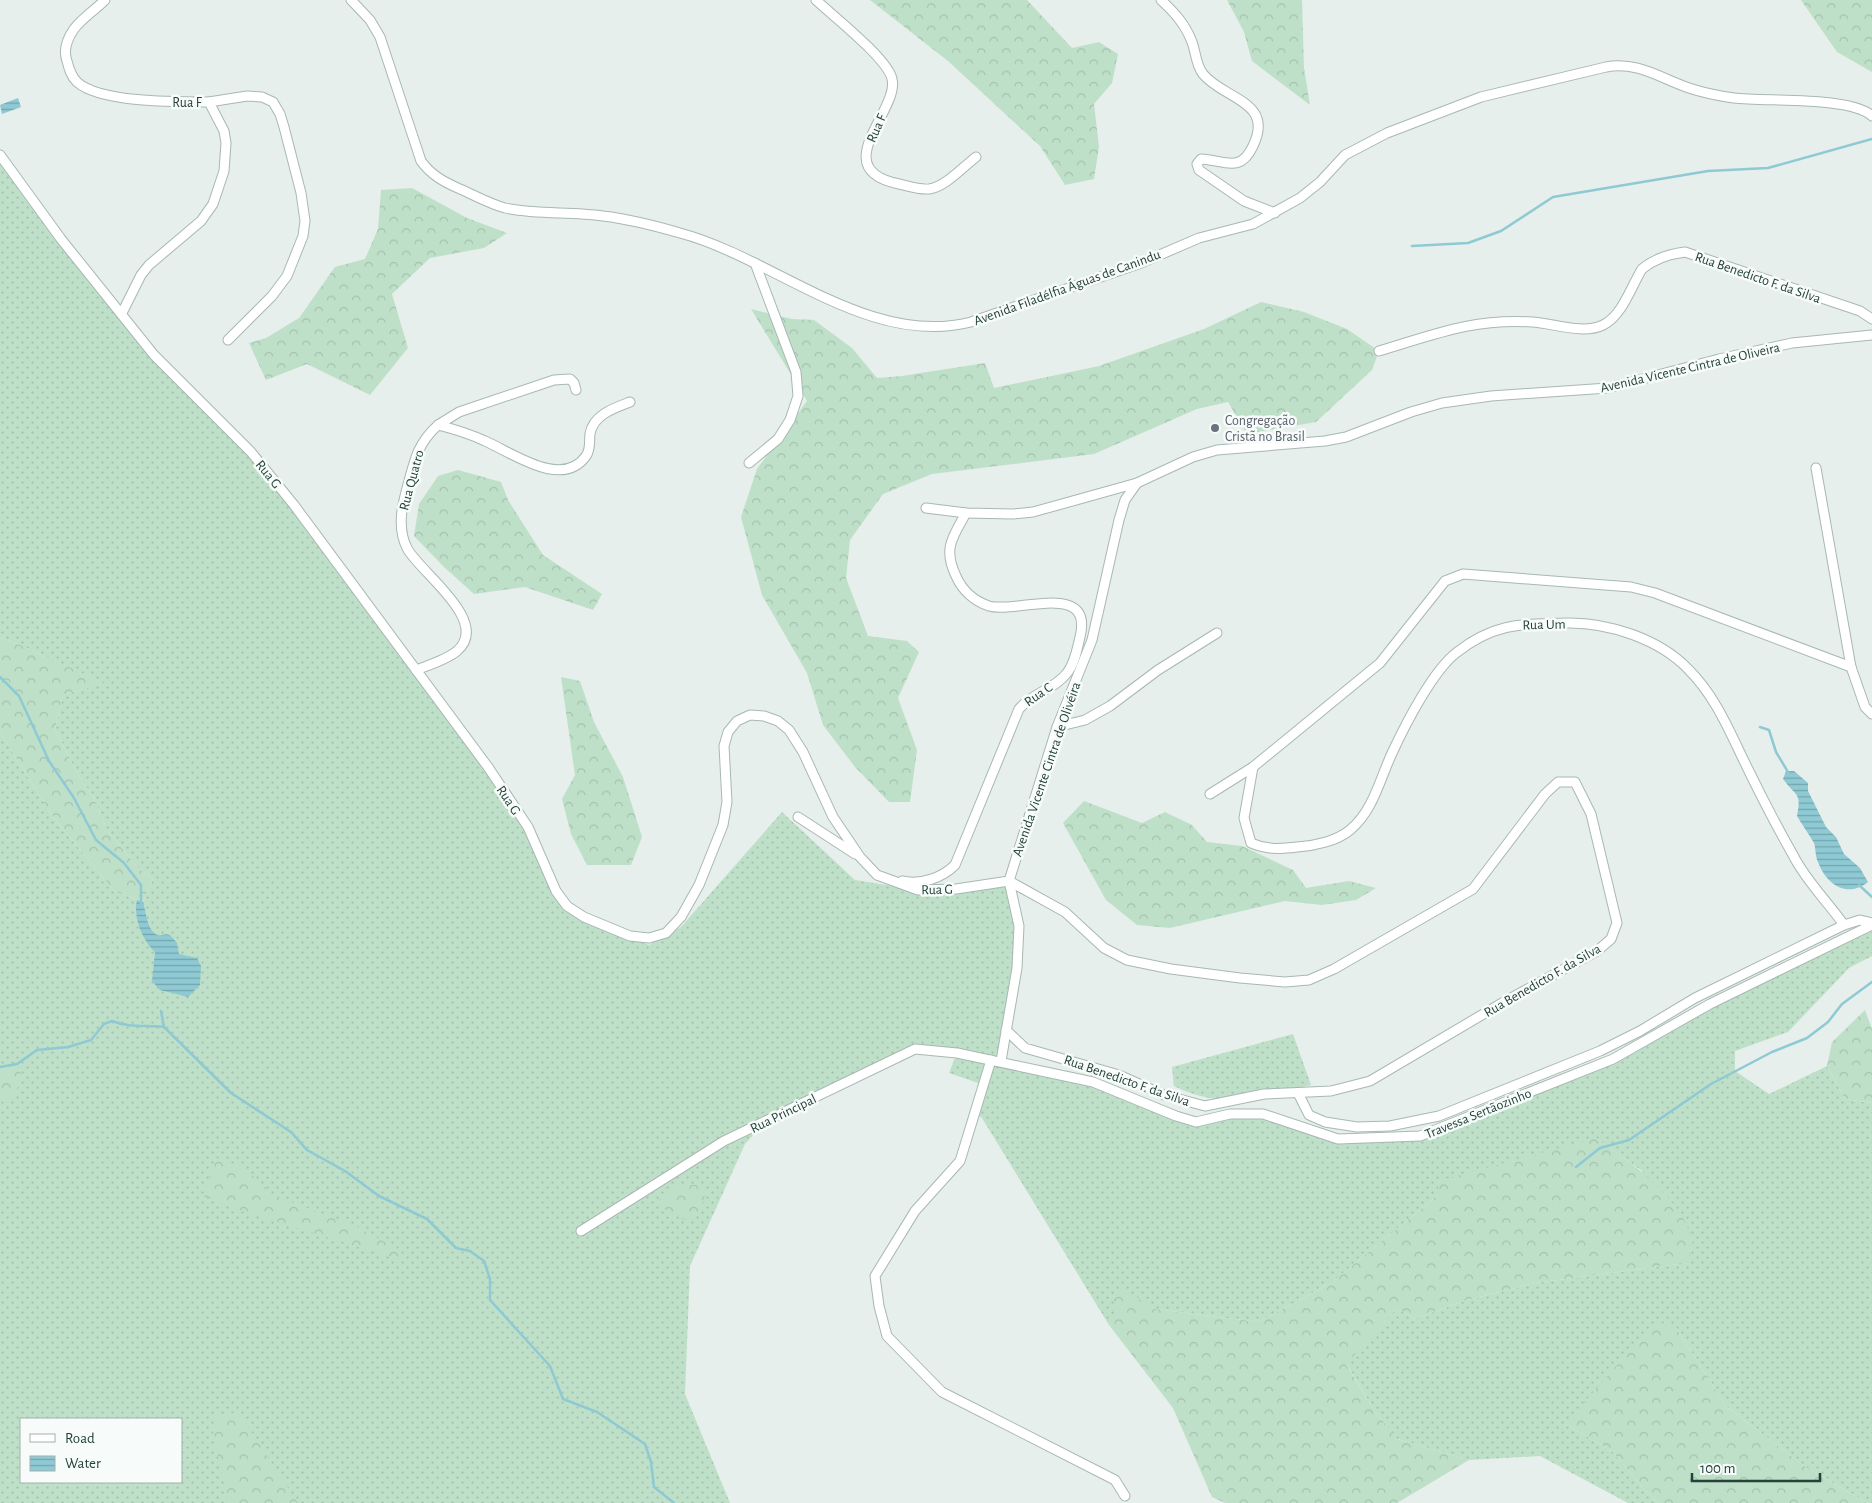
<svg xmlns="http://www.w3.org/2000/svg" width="1872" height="1503" font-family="'Alegreya Sans',sans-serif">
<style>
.grass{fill:url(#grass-dots);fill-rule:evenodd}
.forest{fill:url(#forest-crowns)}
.water{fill:url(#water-rules)}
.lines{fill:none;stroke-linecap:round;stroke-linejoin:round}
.stream{stroke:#8ec9d4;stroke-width:2.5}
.minor-casing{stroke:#a8b8b2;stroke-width:11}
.minor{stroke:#fff;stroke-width:9}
.worship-dot{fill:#6b7280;stroke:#f7fbf9;stroke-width:2}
.labels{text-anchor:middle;stroke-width:5;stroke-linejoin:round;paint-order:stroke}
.street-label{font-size:14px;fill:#24423a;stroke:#f7fbf9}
.worship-label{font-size:14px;fill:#5b616d;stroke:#f7fbf9;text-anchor:start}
</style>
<defs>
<pattern id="grass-dots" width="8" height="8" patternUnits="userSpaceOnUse" patternTransform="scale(1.25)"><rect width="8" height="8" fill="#bfe0c8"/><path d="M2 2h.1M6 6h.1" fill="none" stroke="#a4c1ad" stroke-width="1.8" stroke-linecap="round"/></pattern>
<pattern id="forest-crowns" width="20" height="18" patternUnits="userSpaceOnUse" patternTransform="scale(1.25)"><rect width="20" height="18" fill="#bfe0c8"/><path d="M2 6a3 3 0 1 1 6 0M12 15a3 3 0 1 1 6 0" fill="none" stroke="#a4c1ad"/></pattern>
<pattern id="water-rules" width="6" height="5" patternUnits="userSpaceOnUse" patternTransform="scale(1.25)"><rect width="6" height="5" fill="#8ec9d4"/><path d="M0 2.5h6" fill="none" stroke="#74a5ad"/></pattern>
</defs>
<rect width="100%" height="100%" fill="#e6efeb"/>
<!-- grass -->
<g class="grass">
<path d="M0,155L122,313L251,452L528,827L567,906L649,945L681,927L782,812L855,880L918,890L1009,881L1019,926L1001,1061L1093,1082L1196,1122L1263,1114L1338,1139L1420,1136L1613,1059L1872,925V956L1849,968L1788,1032L1735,1051V1071L1769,1094L1827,1066L1845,1099L1872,1103V1503H1867L1804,1466L1726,1406L1676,1328L1565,1424L1612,1451L1643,1488L1659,1503H1628L1540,1456L1469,1460L1397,1439L1374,1410L1346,1363L1397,1308L1414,1319L1464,1301L1535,1283L1687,1263L1642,1171L1596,1138L1438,1195L1331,1283L1259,1322L1155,1309L1122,1290H1117L1114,1320L1109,1325L982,1118L976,1114L984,1085L949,1073L957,1053L915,1049L766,1121L745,1144L690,1266L685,1394L730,1503H0V732L51,814L114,891L143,902L153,879L138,868L107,830L93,796L78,775L55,729L63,695L103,683L16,643L0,638ZM21,1419H181V1482H21Z"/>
<path d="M1293,1034L1311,1085C1260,1096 1224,1111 1174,1086L1172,1067Z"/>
</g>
<!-- forest -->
<g class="forest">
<path d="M870,0H1027L1072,48L1099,42L1118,54L1112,83L1094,104L1099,147L1094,179L1065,185L1040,146L948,61Z"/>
<path d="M1227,0H1302L1304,68L1310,105L1252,61L1244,32Z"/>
<path d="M1801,0H1872V72L1837,52Z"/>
<path d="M412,188L467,218L507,233L484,248L430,258L392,294L408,348L370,395L307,364L266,380L249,343L266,338L299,318L335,267L365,259L378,229L381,190Z"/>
<path d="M1261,302L1304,312L1347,329L1379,351L1372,370L1316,422L1247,434L1228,402L1197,409L1094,454L932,474L883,494L850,540L846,578L868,636L907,641L919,652L898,698L917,750L910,802H889L855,767L823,725L807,673L762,595L741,517L757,469L807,401L751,309L792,319L814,320L852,348L877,378L902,376L985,363L994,388L1099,366L1204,329Z"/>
<path d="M458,470L501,482L508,500L543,555L602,594L593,610L525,587L474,594L444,567L414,536L419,504L438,476Z"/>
<path d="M0,638L16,643L104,683L63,695L55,729L78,775L93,796L107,830L138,868L153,879L143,902L114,891L51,814L0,732Z"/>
<path d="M561,677L580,681L594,722L623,777L642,837L631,865H587L571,834L562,799L575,775Z"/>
<path d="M1084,801L1142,823L1165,812L1192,825L1207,842L1242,846L1293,870L1306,888L1349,881L1376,888L1356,900L1322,905L1285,901L1170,928L1137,925L1106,900L1063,823Z"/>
<path d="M1865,1010L1872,1029V1103L1845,1099L1827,1066L1832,1042Z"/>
<path d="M17,1064L23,1080L6,1103L0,1101V1067Z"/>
<path d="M1596,1138C1629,1161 1684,1199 1692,1241C1694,1247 1689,1257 1687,1263L1535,1283L1464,1301L1414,1319L1397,1308L1346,1364L1374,1410L1397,1439L1469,1460L1397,1503H1225L1212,1497L1173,1408L1109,1325L1114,1319V1295L1117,1290H1123L1135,1296L1155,1309L1259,1322L1331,1283L1438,1195V1181Z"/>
<path d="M216,1158L243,1167L275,1196L353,1225L402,1251L398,1259L248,1213L203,1196Z"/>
<path d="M679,1185H702L706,1191L701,1210L690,1223L664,1209L659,1200Z"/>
<path d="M1656,1321L1676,1328L1726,1406L1804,1466L1867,1503H1659L1643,1488L1612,1451L1565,1424Z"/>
<path d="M239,1413L298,1503H228L212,1427L217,1414Z"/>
</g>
<!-- water -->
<g class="water">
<path d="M18,98L21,107L2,114L0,105Z"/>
<path d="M1786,771H1794L1808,783V791L1826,827L1836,837L1844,854L1860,868L1868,882C1847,899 1826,884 1818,862C1815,856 1816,848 1814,843C1809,834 1802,825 1797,816C1802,792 1796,797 1783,779Z"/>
<path d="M137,900L143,902C146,911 147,932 158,935C162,936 165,933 170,935L177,943L179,954L197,958L201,966L200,985L188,997L160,990L152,981L155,952C142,940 133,917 137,900Z"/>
</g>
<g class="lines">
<!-- stream -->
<g class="stream">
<path d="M1412,246L1468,243L1501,231L1553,197L1708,171L1768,168L1872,139"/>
<path d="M0,677L19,696L49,761L74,798L96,840L124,863L141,885V904"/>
<path d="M1760,727L1769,730L1776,752L1788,772"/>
<path d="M1859,885L1872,897"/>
<path d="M161,1011L164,1027L231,1093L291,1132L307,1150L345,1171L379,1196L427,1219L456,1248L470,1251L484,1261L490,1279V1300L550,1366L563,1399L597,1412L645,1444L651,1462L654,1487L674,1503"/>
<path d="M0,1067L17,1064L37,1050L68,1047L91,1040L104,1024L112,1021C129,1028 146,1025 164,1027"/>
<path d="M1576,1167L1600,1148L1629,1140L1711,1084L1772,1052L1807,1038L1828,1022L1842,1004L1872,982"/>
</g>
<!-- minor casing -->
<g class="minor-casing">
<g id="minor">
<path d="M105,0C95,10 82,18 74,29C67,39 63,50 67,61C69,69 71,76 77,82C100,103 178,102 209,102L224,131L226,143L224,171L213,204L201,221L149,265L141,275L122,313"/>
<path d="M351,0L370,20L380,37L421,161C431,175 444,182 460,189C474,195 490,204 505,208C537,215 571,211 603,216C628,219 656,226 680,233C774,258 869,348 971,322L1141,263L1199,238L1253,224L1300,198L1320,182L1345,155L1387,133L1481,97L1606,67C1637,61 1660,78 1689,88C1704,93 1719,96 1734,98C1766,102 1851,96 1872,116"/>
<path d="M816,0C833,16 888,59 892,79C900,110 825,169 899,184C908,186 919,190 929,189C945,187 963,167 976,157"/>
<path d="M1161,0C1175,13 1185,24 1192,42C1196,53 1196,65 1203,74C1223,99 1275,101 1253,146C1240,174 1224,160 1201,159L1197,164L1199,170L1244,201L1275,213"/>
<path d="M209,102L247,96L262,97L273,102L280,114L284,127L301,193L305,221L303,236L287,276L272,296L228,340"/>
<path d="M0,155L61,239L154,355L251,452L294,505L488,767L528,827L556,891L567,906L584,917L630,936L649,938L666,933L681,917L699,885L723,825L727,802L724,746L728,732L737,721L750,715L764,716L778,721L789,730L803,752L833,817L860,857L877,875L918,890L956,889L1009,881L1065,912L1104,948L1127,960L1171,969L1240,978L1285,982L1309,980L1334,969L1473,889L1545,794L1558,782H1575L1591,814L1617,923L1611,939L1597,951L1502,1003L1370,1081L1331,1091L1264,1094L1205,1106L1164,1095L1119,1075L1025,1048L1006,1030"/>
<path d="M1379,351C1433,335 1473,318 1532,322C1553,323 1583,335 1603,325C1622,316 1631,287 1642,269C1654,259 1669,254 1685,252L1860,311L1872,319"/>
<path d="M438,425L459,412L554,380L570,379L574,383L576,390"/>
<path d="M749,463L778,439L790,420L798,396L796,372L755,263"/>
<path d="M1816,468L1851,667L1865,707L1872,714"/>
<path d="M926,508L966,513L1013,514L1033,512L1137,483L1193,457L1217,450L1325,441L1346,437L1411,412L1442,403L1491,396L1608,388L1719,359L1792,343L1872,335"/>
<path d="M416,670C429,665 446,660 457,651C492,621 418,571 407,548C396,526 403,502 409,481C415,458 419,442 438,425C454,429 470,434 485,441C511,452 562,490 586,456C591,449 589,442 590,434C593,415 614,408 630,402"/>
<path d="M1057,727L1085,720L1110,706L1158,670L1217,633"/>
<path d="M1253,767L1244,818L1251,843C1267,850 1281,849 1297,847C1314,846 1337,841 1350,830C1374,810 1380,778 1393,751C1406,723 1433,671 1456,653C1494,623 1521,624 1566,623C1608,622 1660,639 1689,670C1715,696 1729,730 1745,763C1760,794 1776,825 1793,855C1806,881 1828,902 1844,925L1860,920L1872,923"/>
<path d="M1210,794L1253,767L1380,663L1445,581L1463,574L1631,587L1655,593L1851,667"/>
<path d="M798,817L855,854"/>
<path d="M902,881C921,885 942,878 955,865L1019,709C1032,693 1055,689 1067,673C1075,663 1077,649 1080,637C1094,580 1015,614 989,606C974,601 962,590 956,576C943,549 952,538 966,513"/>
<path d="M991,1060L960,1161L915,1211L875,1276L879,1306L887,1336L942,1392L1115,1480L1125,1496"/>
<path d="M1001,1061L1017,968L1019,926L1009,881L1057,727L1092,640L1119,520L1125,500L1137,483"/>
<path d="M1298,1093L1309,1115L1325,1122L1357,1127L1390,1126L1439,1116L1600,1051L1640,1031L1695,998L1844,925"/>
<path d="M581,1231L724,1141L915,1049L957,1053L1093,1082L1176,1116L1196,1122L1230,1114H1263L1338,1139L1420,1136L1613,1059L1710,1004L1872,925"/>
</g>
</g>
<!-- minor -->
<use href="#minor" class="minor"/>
</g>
<!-- markers -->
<circle class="worship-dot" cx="1215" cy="428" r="5"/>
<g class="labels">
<!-- street labels -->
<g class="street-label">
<text x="187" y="107">Rua F</text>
<text transform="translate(876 128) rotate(-66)" y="5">Rua F</text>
<text transform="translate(1758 277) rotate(19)" y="5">Rua Benedicto F. da Silva</text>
<text transform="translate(1067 287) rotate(-20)" y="5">Avenida Filadélfia Águas de Canindu</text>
<text transform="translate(1690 367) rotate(-13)" y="5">Avenida Vicente Cintra de Oliveira</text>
<text transform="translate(269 474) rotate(51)" y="5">Rua G</text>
<text transform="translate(411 480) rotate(-75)" y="5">Rua Quatro</text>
<text transform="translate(1544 624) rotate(-1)" y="5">Rua Um</text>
<text transform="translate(1038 694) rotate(-35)" y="5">Rua C</text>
<text transform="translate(1046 769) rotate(-71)" y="5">Avenida Vicente Cintra de Olivéira</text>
<text transform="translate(509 800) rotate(56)" y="5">Rua G</text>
<text transform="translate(937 889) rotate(-1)" y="5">Rua G</text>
<text transform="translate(1542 980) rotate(-30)" y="5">Rua Benedicto F. da Silva</text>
<text transform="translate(1127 1080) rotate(19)" y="5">Rua Benedicto F. da Silva</text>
<text transform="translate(783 1113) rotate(-26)" y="5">Rua Principal</text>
<text transform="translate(1478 1113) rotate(-22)" y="5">Travessa Sertãozinho</text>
</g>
<!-- worship labels -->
<g class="worship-label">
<text x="1225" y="425">Congregação<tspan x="1225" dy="16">Cristã no Brasil</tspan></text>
</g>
</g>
<!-- legend -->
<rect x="20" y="1418" width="162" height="65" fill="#f7fbf9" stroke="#a3b1ad"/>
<rect x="30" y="1434" width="25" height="8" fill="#ffffff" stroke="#a3b1ad"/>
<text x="65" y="1443" font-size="15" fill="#24423a">Road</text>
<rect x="30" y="1456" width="25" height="15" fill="url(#water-rules)" stroke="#a3b1ad"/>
<text x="65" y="1468" font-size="15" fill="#24423a">Water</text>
<!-- scale -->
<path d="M1692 1473v8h128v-8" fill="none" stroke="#24423a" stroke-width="2.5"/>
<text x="1700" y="1473" font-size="15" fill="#24423a" stroke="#f7fbf9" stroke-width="4" paint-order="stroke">100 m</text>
</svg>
